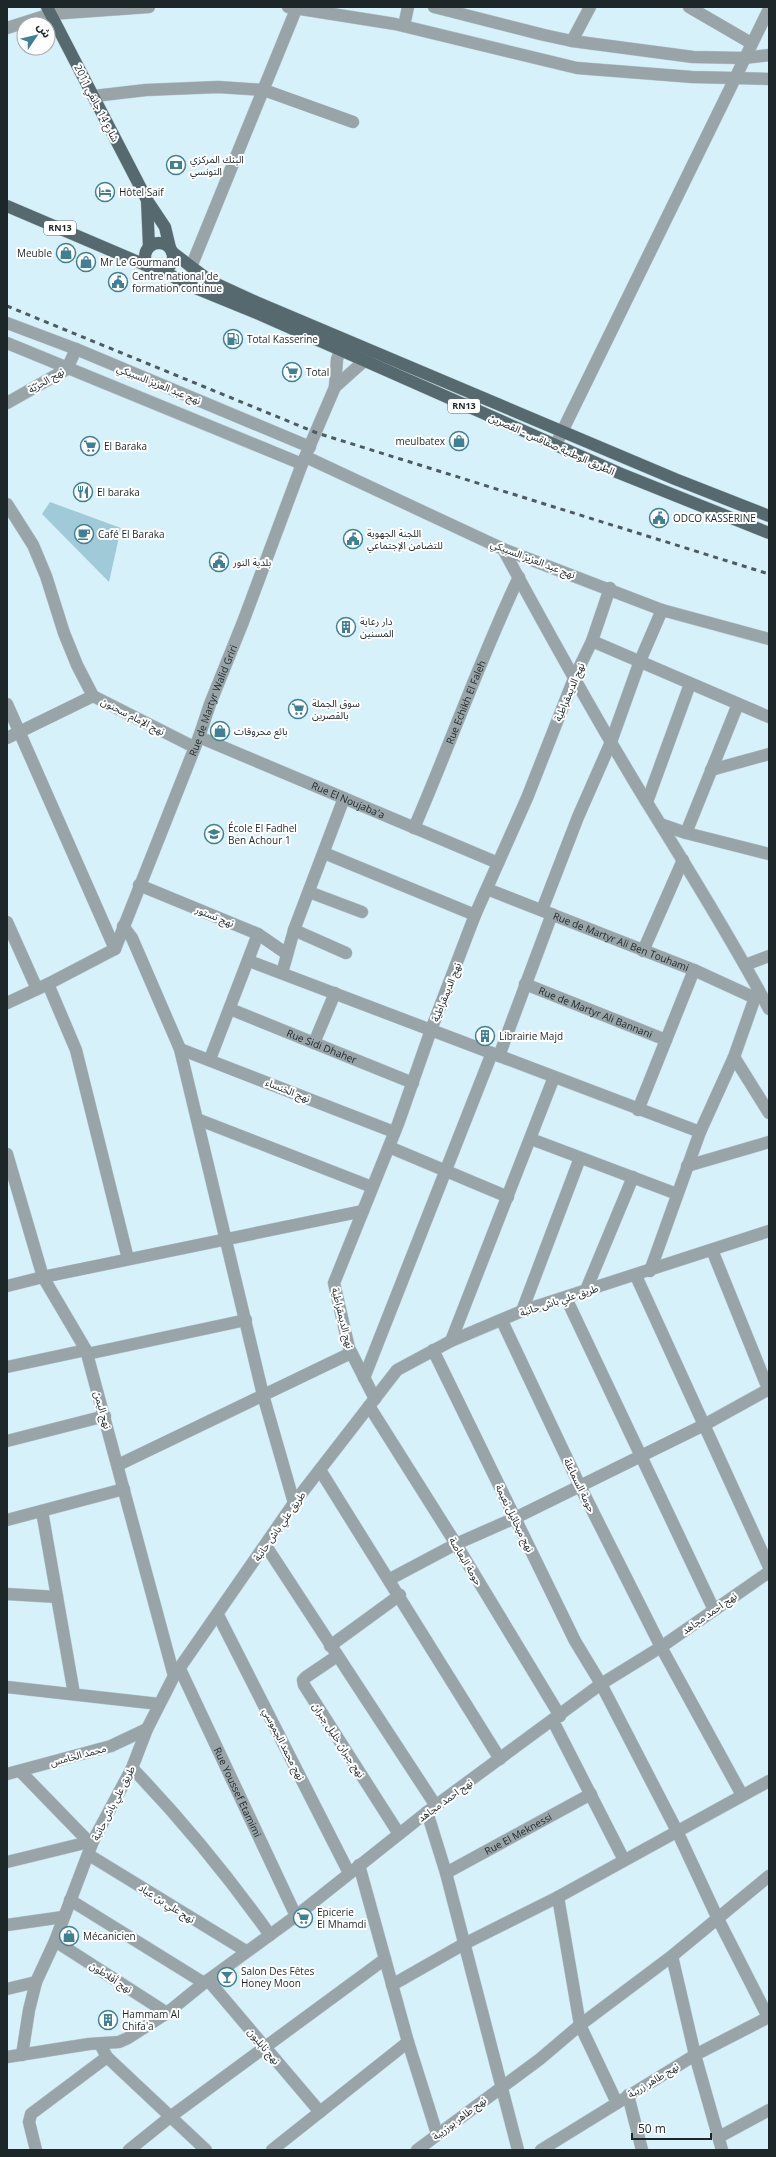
<svg xmlns="http://www.w3.org/2000/svg" width="776" height="2157" font-family="'Open Sans','Noto Sans Arabic',sans-serif">
<style>
.green{fill:#a1cad8}
.lines{fill:none;stroke-linecap:round;stroke-linejoin:round}
.minor-casing{stroke:#b6cdd5;stroke-width:13}
.major-casing{stroke:#b6cdd5;stroke-width:13}
.minor{stroke:#99a4a8;stroke-width:12}
.major{stroke:#56696f;stroke-width:12}
.rail{stroke:#4d5b60;stroke-width:3;stroke-dasharray:5 5;stroke-linecap:butt}
.labels{text-anchor:middle;stroke-width:4;stroke-linejoin:round;paint-order:stroke}
.shield{fill:#fff;stroke:#61686a;stroke-width:1}
.shield-label{font-size:9px;font-weight:bold;fill:#1d272a}
.street-label{font-size:10px;fill:#1d272a;stroke:#fff}
.poi-label{font-size:10px;fill:#1d272a;stroke:#fff;text-anchor:start}
</style>
<rect width="100%" height="100%" fill="#d7f1fa"/>
<!-- green -->
<path class="green" d="M50,502L121,528L109,582L42,514Z"/>
<g class="lines">
<!-- minor casing -->
<g class="minor-casing">
<g id="minor">
<path d="M288,7L395,24L577,68L692,77L769,79"/>
<path d="M434,7L544,35L572,41L693,57L744,58L769,55"/>
<path d="M689,7L751,43"/>
<path d="M404,26L408,7"/>
<path d="M7,28L51,14L149,7"/>
<path d="M572,41L590,7"/>
<path d="M94,96L146,90L218,87L264,90L353,122"/>
<path d="M191,267L297,7"/>
<path d="M7,323L76,349L310,447"/>
<path d="M7,343L302,464"/>
<path d="M335,387L337,359L344,341"/>
<path d="M7,403L67,369L76,349"/>
<path d="M556,444L769,9"/>
<path d="M306,457L503,549L662,610L769,639"/>
<path d="M7,504L33,545L46,576L64,633L77,665L93,696"/>
<path d="M503,549C549,634 596,719 646,801C689,870 731,938 769,1009"/>
<path d="M592,641L769,717"/>
<path d="M7,704L115,949"/>
<path id="s1" d="M199,737L498,863"/>
<path d="M7,738L93,696L194,747"/>
<path d="M711,770L769,754"/>
<path d="M647,802L690,684"/>
<path d="M663,825L686,833L769,854"/>
<path id="s2" d="M414,828C450,745 480,659 519,577"/>
<path d="M686,833L738,704"/>
<path d="M324,853L475,915"/>
<path d="M139,885L258,934L287,954"/>
<path id="s3" d="M487,889L694,970L755,998"/>
<path d="M309,892L362,912"/>
<path d="M542,910L578,817L611,742L640,661L662,610"/>
<path d="M7,922L37,989"/>
<path d="M123,926L132,938L180,1049L263,1395L294,1503"/>
<path d="M294,930L346,953"/>
<path d="M643,951L683,860"/>
<path d="M249,961L700,1132"/>
<path d="M745,965L769,956"/>
<path d="M282,973L294,930L344,798"/>
<path d="M48,984L76,1050L128,1259"/>
<path id="s4" d="M525,984L666,1040"/>
<path id="s5" d="M7,1003L48,984L115,949L199,737L210,704L243,622L302,464L335,387L364,361L369,352"/>
<path id="s6" d="M230,1009L413,1083"/>
<path d="M314,1043L335,993"/>
<path d="M180,1049L394,1132"/>
<path d="M499,1056L552,914"/>
<path d="M734,1057L769,1113"/>
<path d="M210,1059L258,934"/>
<path d="M638,1110L694,970"/>
<path d="M197,1119L372,1187"/>
<path d="M531,1139L677,1194"/>
<path d="M389,1147L508,1197"/>
<path d="M7,1154L43,1277L86,1350L174,1676"/>
<path d="M687,1166L769,1142"/>
<path d="M712,1250L769,1391"/>
<path d="M650,1271L700,1132L734,1057L758,989"/>
<path d="M636,1276L769,1567"/>
<path d="M7,1286L43,1277L363,1211"/>
<path d="M586,1290L633,1177"/>
<path d="M566,1298L714,1610"/>
<path d="M522,1311L580,1158"/>
<path d="M502,1321L580,1486L661,1647L742,1795"/>
<path d="M451,1341L554,1077"/>
<path d="M433,1350L575,1641L601,1684L677,1831L717,1917L768,2017"/>
<path d="M87,1354L246,1320"/>
<path d="M7,1367L86,1350"/>
<path d="M364,1378L492,1053"/>
<path d="M375,1399L349,1348L334,1283L398,1124L431,1030L475,915L527,798L575,676L592,641L610,588"/>
<path d="M369,1406L456,1544L560,1716"/>
<path d="M7,1441L105,1416"/>
<path d="M118,1465L351,1353"/>
<path d="M320,1470L500,1759"/>
<path d="M42,1511L74,1694"/>
<path d="M7,1520L124,1489"/>
<path d="M266,1546L436,1806"/>
<path d="M390,1579L456,1544L515,1518L704,1425L769,1389"/>
<path d="M7,1594L57,1597"/>
<path d="M218,1615L349,1873"/>
<path d="M330,1646L400,1595"/>
<path d="M337,1656L306,1677L303,1680L304,1685L399,1834"/>
<path id="s7" d="M180,1669L296,1916"/>
<path d="M7,1687L159,1704"/>
<path d="M553,1721L624,1860"/>
<path d="M132,1768C182,1820 228,1876 270,1935"/>
<path d="M20,1771L88,1841"/>
<path d="M7,1774L111,1746L147,1729"/>
<path d="M427,1812L446,1873L518,2150"/>
<path d="M89,1855L246,1951"/>
<path d="M7,1862L93,1841"/>
<path d="M359,1865L408,2042L437,2134"/>
<path id="s8" d="M446,1873L591,1794"/>
<path d="M558,1897L580,2025L617,2103"/>
<path d="M70,1900L204,1983"/>
<path d="M7,1925L63,1917"/>
<path d="M55,1941L167,2013"/>
<path d="M672,1956L695,2055L722,2150"/>
<path d="M208,1980L320,2112"/>
<path d="M392,1985L464,1944L558,1897L769,1781"/>
<path d="M7,1989L36,1982"/>
<path d="M100,2044L107,2057L206,2150"/>
<path d="M22,2055L29,2010L36,1982L55,1941L93,1841L132,1768L147,1729L174,1676L294,1503L397,1370L451,1341L522,1311L769,1231"/>
<path d="M7,2057L89,2044L119,2042L128,2038L167,2013L204,1983L296,1916L427,1812L601,1684L661,1647L769,1572"/>
<path d="M628,2095L642,2150"/>
<path d="M719,2137L769,2110"/>
<path d="M36,2150L29,2122L31,2114L107,2057"/>
<path d="M129,2150L170,2117L385,1959"/>
<path d="M272,2150L408,2042"/>
<path d="M417,2150L540,2059L580,2025L672,1956L769,1876"/>
<path d="M541,2150L695,2055L769,2017"/>
</g>
</g>
<!-- major casing -->
<g class="major-casing">
<g id="major">
<path d="M47,7L147,200L165,227L170,248"/>
<path d="M147,201L149,247"/>
<path d="M7,206L150,267"/>
<circle cx="159" cy="257" r="14"/>
<path d="M172,252L210,281L256,302L675,479L769,516"/>
<path d="M163,270L183,283L259,314L619,473L769,533"/>
</g>
</g>
<!-- minor -->
<use href="#minor" class="minor"/>
<!-- major -->
<use href="#major" class="major"/>
<!-- rail -->
<path class="rail" d="M7,306L317,433L769,574"/>
</g>
<!-- icons -->
<defs>
<g id="bank-ring" transform="scale(1)"><circle r="9.5" fill="#fff" stroke="#408094" stroke-width="1.5"/><path d="M-6-4H6V4H-6ZM0-2.3a2.3 2.3 0 1 0 0 4.6a2.3 2.3 0 1 0 0-4.6Z" fill="#408094"/></g>
<g id="hotel-ring" transform="scale(1)"><circle r="9.5" fill="#fff" stroke="#408094" stroke-width="1.5"/><path d="M-6-4.5h1.5V1H6V5H4.5V3h-9V5H-6ZM-4 0a1.8 1.8 0 1 1 3.6 0ZM.5 0V-2.5h3Q6-2.5 6 0Z" fill="#408094"/></g>
<g id="shop-ring" transform="scale(1)"><circle r="9.5" fill="#fff" stroke="#408094" stroke-width="1.5"/><path d="M-5-2.5h2.3a2.7 3.5 0 0 1 5.4 0H5L5.5 6h-11ZM-1.5-2.5h3a1.5 2.3 0 0 0-3 0Z" fill="#408094"/></g>
<g id="civic-ring" transform="scale(1)"><circle r="9.5" fill="#fff" stroke="#408094" stroke-width="1.5"/><path d="M-.6-6.5H3V-4.5H.6V-3L4-1V1h2V6H-6V1h2V-1L-.6-3ZM-1.2 2.5V6h2.4V2.5Z" fill="#408094"/></g>
<g id="fuel-ring" transform="scale(1)"><circle r="9.5" fill="#fff" stroke="#408094" stroke-width="1.5"/><path d="M-5.5-6h7V0h2V4h1.3V-2.5L3-4.5l.8-.8L6-3V5H2.5V1h-1V6h-7ZM-4.2-4.7v3.2H.2V-4.7Z" fill="#408094"/></g>
<g id="supermarket-ring" transform="scale(1)"><circle r="9.5" fill="#fff" stroke="#408094" stroke-width="1.5"/><path d="M-6-5.5h2.5l.6 2H6L4.5 2H-2.5L-4.4-4H-6ZM-1.5 3.2a1.3 1.3 0 1 0 .1 0ZM3 3.2a1.3 1.3 0 1 0 .1 0Z" fill="#408094"/></g>
<g id="restaurant-ring" transform="scale(1)"><circle r="9.5" fill="#fff" stroke="#408094" stroke-width="1.5"/><path d="M-5-6h1v4h1v-4h1v4h1v-4h1v5L-1.5 .5V6h-2V.5L-5-1ZM5-6V6H3V1.5H1.5Q1.5-4 5-6Z" fill="#408094"/></g>
<g id="cafe-ring" transform="scale(1)"><circle r="9.5" fill="#fff" stroke="#408094" stroke-width="1.5"/><path d="M-5.5-4.5H6V0H3Q3 3.5 0 3.5H-2.5Q-5.5 3.5-5.5 0ZM3-3.2v2h1.7v-2ZM-6 4.5H4V6H-6Z" fill="#408094"/></g>
<g id="building-ring" transform="scale(1)"><circle r="9.5" fill="#fff" stroke="#408094" stroke-width="1.5"/><path d="M-4-6H4V6H1V3H-1V6H-4ZM-2.5-4.3h1.7v1.8h-1.7ZM.8-4.3h1.7v1.8H.8ZM-2.5-1h1.7V.8h-1.7ZM.8-1h1.7V.8H.8Z" fill="#408094"/></g>
<g id="school-ring" transform="scale(1)"><circle r="9.5" fill="#fff" stroke="#408094" stroke-width="1.5"/><path d="M0-5L7-2L0 1L-7-2ZM-4 1L0 2.5L4 1V4Q0 6-4 4Z" fill="#408094"/></g>
<g id="bar-ring" transform="scale(1)"><circle r="9.5" fill="#fff" stroke="#408094" stroke-width="1.5"/><path d="M-6-5H6L.8 .8V4.5H3.5V6h-7V4.5H-.8V.8Z" fill="#408094"/></g>
</defs>
<g fill-rule="evenodd">
<use href="#bank-ring" x="176" y="165"/>
<use href="#hotel-ring" x="105" y="192"/>
<use href="#shop-ring" x="66" y="253"/>
<use href="#shop-ring" x="86" y="262"/>
<use href="#civic-ring" x="118" y="282"/>
<use href="#fuel-ring" x="233" y="339"/>
<use href="#supermarket-ring" x="292" y="372"/>
<use href="#shop-ring" x="459" y="441"/>
<use href="#supermarket-ring" x="90" y="446"/>
<use href="#restaurant-ring" x="83" y="492"/>
<use href="#civic-ring" x="659" y="518"/>
<use href="#cafe-ring" x="84" y="534"/>
<use href="#civic-ring" x="353" y="539"/>
<use href="#civic-ring" x="219" y="562"/>
<use href="#building-ring" x="346" y="627"/>
<use href="#supermarket-ring" x="298" y="709"/>
<use href="#shop-ring" x="220" y="731"/>
<use href="#school-ring" x="214" y="834"/>
<use href="#building-ring" x="485" y="1036"/>
<use href="#supermarket-ring" x="303" y="1918"/>
<use href="#shop-ring" x="69" y="1936"/>
<use href="#bar-ring" x="227" y="1977"/>
<use href="#building-ring" x="108" y="2020"/>
</g>
<g class="labels">
<!-- shield labels -->
<g class="shield">
<rect x="44" y="221" width="32" height="14" rx="3"/>
<rect x="448" y="399" width="32" height="14" rx="3"/>
</g>
<g class="shield-label">
<text x="60" y="231">RN13</text>
<text x="464" y="409">RN13</text>
</g>
<!-- street labels -->
<g class="street-label">
<text transform="translate(97 103) rotate(63)" y="4">شارع 14 جانفي 2011</text>
<text transform="translate(46 380) rotate(-30)" y="4">نهج الحرّيّة</text>
<text transform="translate(159 384) rotate(22)" y="4">نهج عبد العزيز السبيكي</text>
<text transform="translate(552 444) rotate(24)" y="4">الطريق الوطنية صفاقس - القصرين</text>
<text transform="translate(533 559) rotate(21)" y="4">نهج عبد العزيز السبيكي</text>
<text transform="translate(569 692) rotate(-67)" y="4">نهج الديمقراطية</text>
<text dy="4" stroke="none"><textPath href="#s5" startOffset="388">Rue de Martyr Walid Griri</textPath></text>
<text dy="4" stroke="none"><textPath href="#s2" startOffset="136">Rue Echikh El Faleh</textPath></text>
<text transform="translate(133 716) rotate(27)" y="4">نهج الإمام سحنون</text>
<text dy="4" stroke="none"><textPath href="#s1" startOffset="162">Rue El Noujaba'a</textPath></text>
<text transform="translate(215 916) rotate(22)" y="4">نهج تستور</text>
<text dy="4" stroke="none"><textPath href="#s3" startOffset="144">Rue de Martyr Ali Ben Touhami</textPath></text>
<text transform="translate(446 992) rotate(-68)" y="4">نهج الديمقراطية</text>
<text dy="4" stroke="none"><textPath href="#s4" startOffset="76">Rue de Martyr Ali Bannani</textPath></text>
<text dy="4" stroke="none"><textPath href="#s6" startOffset="99">Rue Sidi Dhaher</textPath></text>
<text transform="translate(288 1090) rotate(22)" y="4">نهج الخنساء</text>
<text transform="translate(559 1300) rotate(-18)" y="4">طريق علي باش حانبة</text>
<text transform="translate(343 1318) rotate(76)" y="4">نهج الديمقراطية</text>
<text transform="translate(103 1410) rotate(74)" y="4">نهج اليمن</text>
<text transform="translate(580 1485) rotate(64)" y="4">حومة السماعلة</text>
<text transform="translate(515 1518) rotate(64)" y="4">نهج ميخائيل نعيمة</text>
<text transform="translate(279 1526) rotate(-55)" y="4">طريق علي باش حانبة</text>
<text transform="translate(466 1561) rotate(59)" y="4">حومة البعاصة</text>
<text transform="translate(709 1613) rotate(-35)" y="4">نهج احمد مجاهد</text>
<text transform="translate(339 1740) rotate(57)" y="4">نهج جبران خليل جبران</text>
<text transform="translate(284 1744) rotate(63)" y="4">نهج محمد الجموسي</text>
<text transform="translate(78 1755) rotate(-15)" y="4">محمد الخامس</text>
<text dy="4" stroke="none"><textPath href="#s7" startOffset="136">Rue Youssef Etamimi</textPath></text>
<text transform="translate(445 1800) rotate(-36)" y="4">نهج احمد مجاهد</text>
<text transform="translate(113 1803) rotate(-63)" y="4">طريق علي باش حانبة</text>
<text dy="4" stroke="none"><textPath href="#s8" startOffset="82">Rue El Meknessi</textPath></text>
<text transform="translate(167 1903) rotate(32)" y="4">نهج علي بن عياد</text>
<text transform="translate(111 1977) rotate(33)" y="4">نهج أفلاطون</text>
<text transform="translate(264 2046) rotate(50)" y="4">نهج نابليون</text>
<text transform="translate(653 2080) rotate(-31)" y="4">نهج طاهر زريبة</text>
<text transform="translate(459 2118) rotate(-37)" y="4">نهج طاهر بوزريبة</text>
</g>
<!-- poi labels -->
<g class="poi-label">
<text x="190" y="163">البنك المركزي<tspan x="190" dy="12">التونسي</tspan></text>
<text x="119" y="196">Hôtel Saif</text>
<text x="52" y="257" text-anchor="end">Meuble</text>
<text x="100" y="266">Mr Le Gourmand</text>
<text x="132" y="280">Centre national de<tspan x="132" dy="12">formation continue</tspan></text>
<text x="247" y="343">Total Kasserine</text>
<text x="306" y="376">Total</text>
<text x="445" y="445" text-anchor="end">meulbatex</text>
<text x="104" y="450">El Baraka</text>
<text x="97" y="496">El baraka</text>
<text x="673" y="522">ODCO KASSERINE</text>
<text x="367" y="537">اللجنة الجهوية<tspan x="367" dy="12">للتضامن الإجتماعي</tspan></text>
<text x="98" y="538">Café El Baraka</text>
<text x="233" y="566">بلدية النور</text>
<text x="360" y="625">دار رعاية<tspan x="360" dy="12">المسنين</tspan></text>
<text x="312" y="707">سوق الجملة<tspan x="312" dy="12">بالقصرين</tspan></text>
<text x="234" y="735">بائع محروقات</text>
<text x="228" y="832">École El Fadhel<tspan x="228" dy="12">Ben Achour 1</tspan></text>
<text x="499" y="1040">Librairie Majd</text>
<text x="317" y="1916">Epicerie<tspan x="317" dy="12">El Mhamdi</tspan></text>
<text x="83" y="1940">Mécanicien</text>
<text x="241" y="1975">Salon Des Fêtes<tspan x="241" dy="12">Honey Moon</tspan></text>
<text x="122" y="2018">Hammam Al<tspan x="122" dy="12">Chifa'a</tspan></text>
</g>
</g>
<!-- border -->
<rect width="776" height="2157" fill="none" stroke="#1d272a" stroke-width="16"/>
<!-- north arrow -->
<g transform="translate(36 36) rotate(55)"><circle r="19" fill="#ffffff" stroke="#a5a9aa"/>
<path d="M0-3L7 15L0 10L-7 15Z" fill="#408094"/>
<text y="-6" font-size="11" font-weight="bold" text-anchor="middle" fill="#1d272a">ش</text>
</g>
<!-- scale -->
<path d="M632 2133v6h79v-6" fill="none" stroke="#1d272a" stroke-width="2"/>
<text x="638" y="2133" font-size="12" fill="#1d272a" stroke="#ffffff" stroke-width="3" paint-order="stroke">50 m</text>
</svg>
